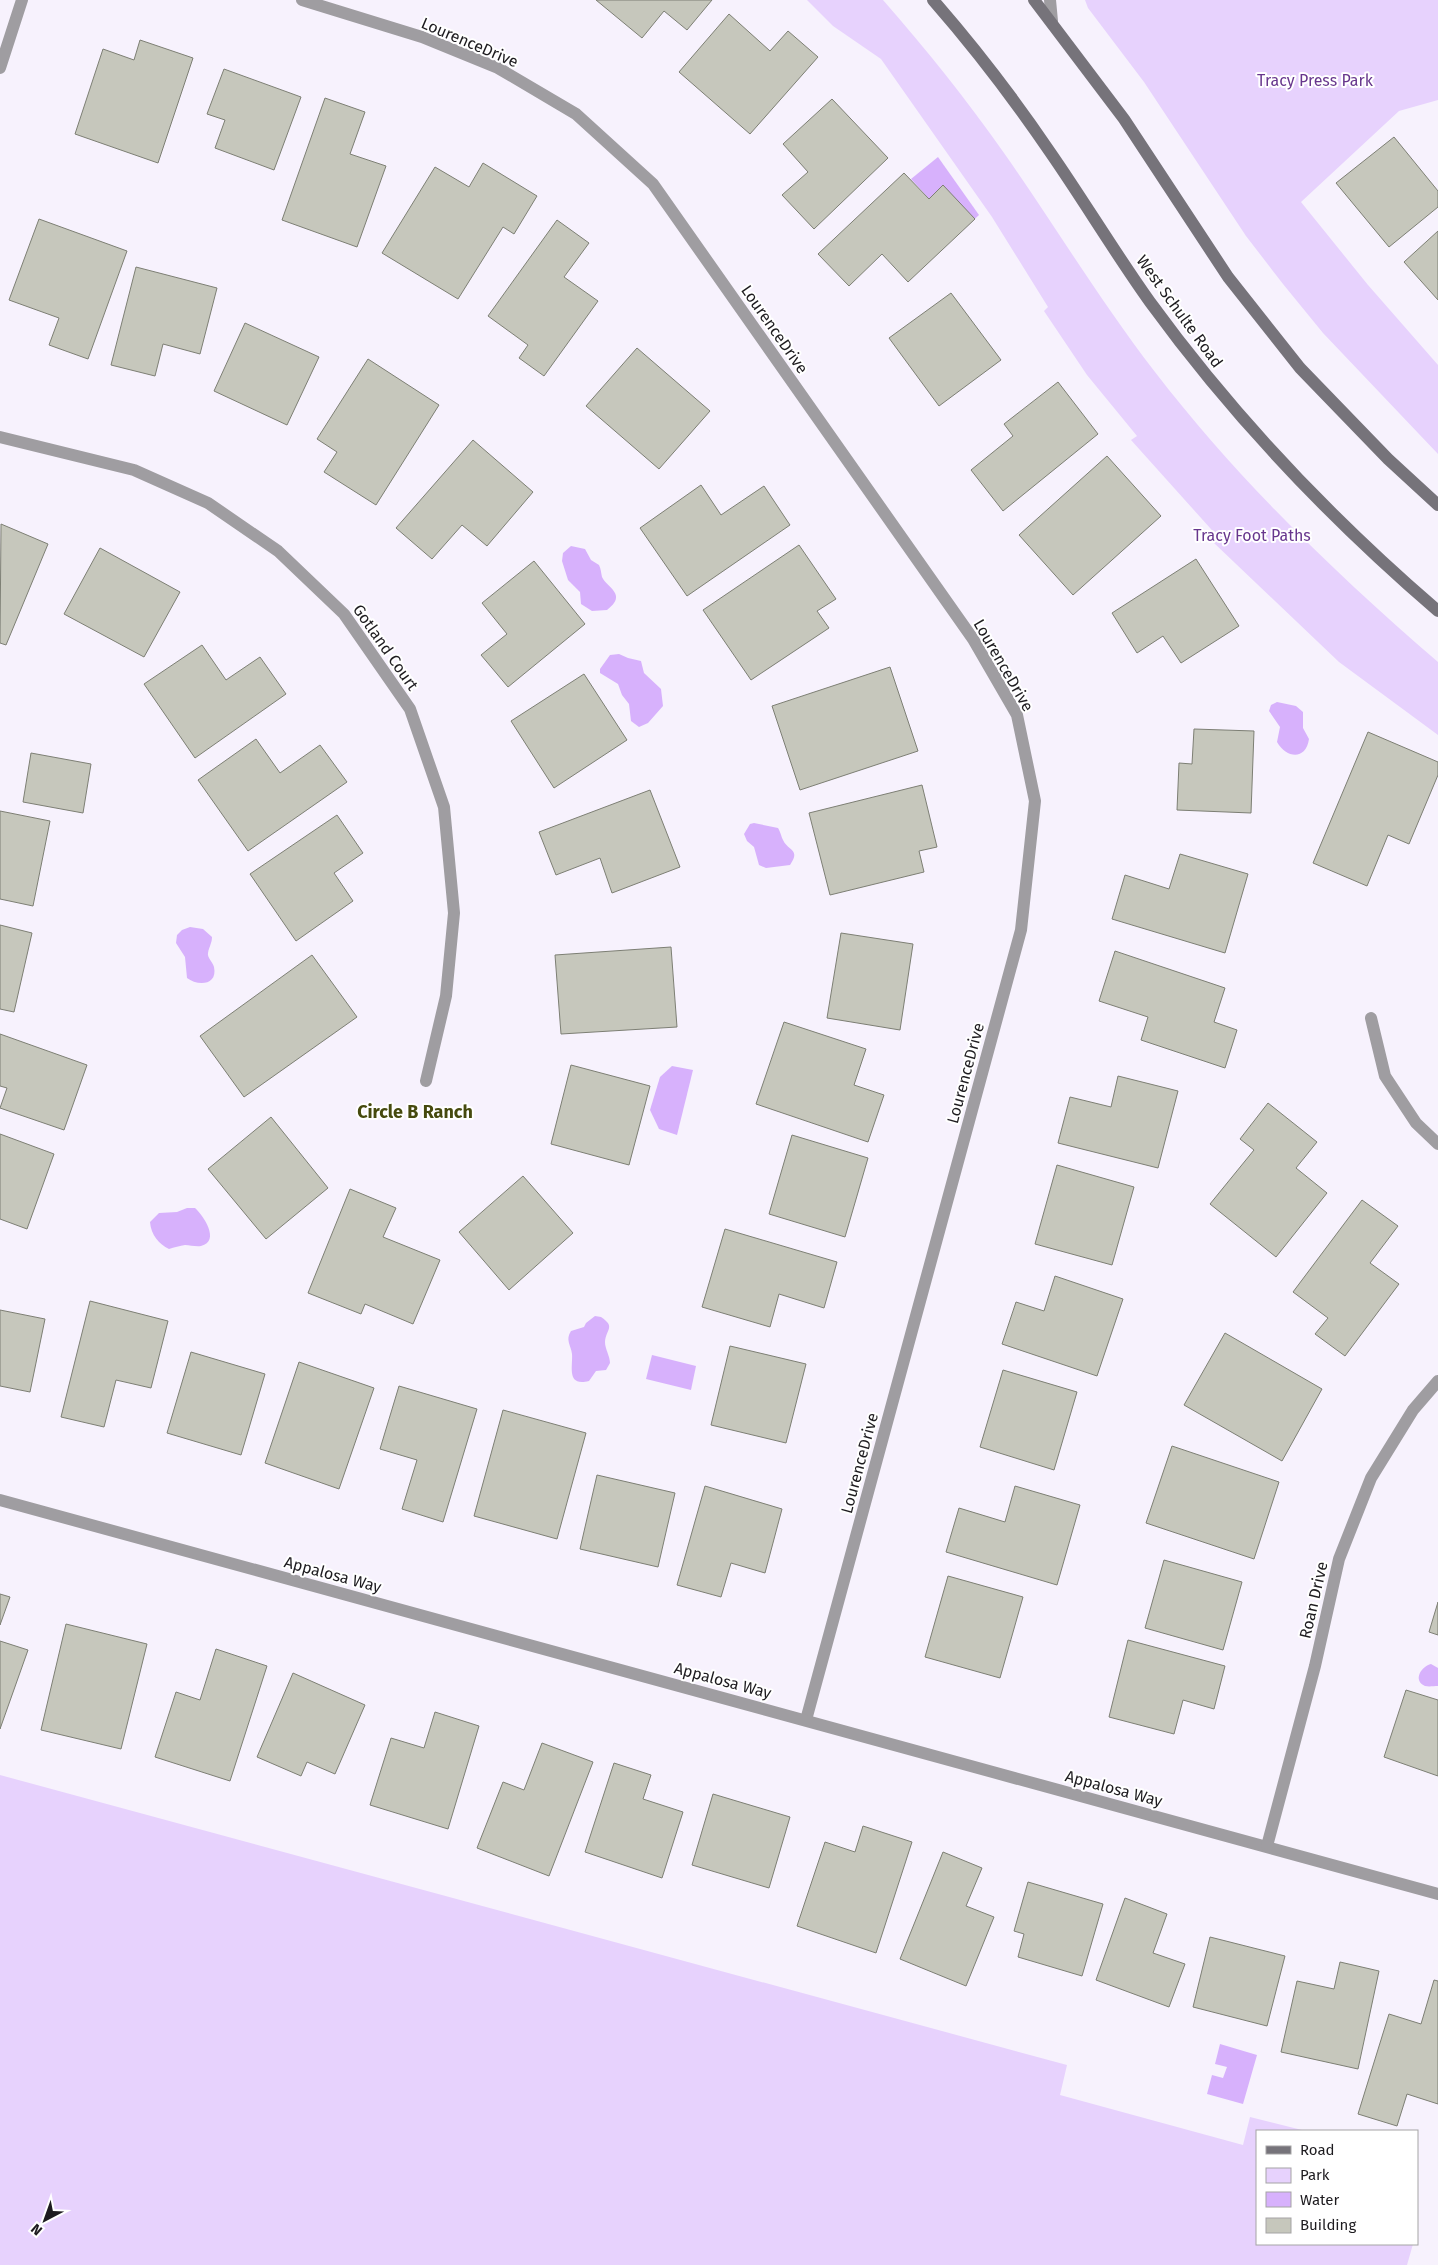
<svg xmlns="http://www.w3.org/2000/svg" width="1438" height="2265" font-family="'Fira Sans',sans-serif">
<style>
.green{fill:#e7d2fd}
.water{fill:#d7b1fc}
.building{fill:#c6c7bc;stroke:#7d7f74}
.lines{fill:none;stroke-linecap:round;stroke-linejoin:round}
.minor{stroke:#9f9da1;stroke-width:12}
.secondary{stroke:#76737a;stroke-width:12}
.labels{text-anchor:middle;stroke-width:4;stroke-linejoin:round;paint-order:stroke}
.street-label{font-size:16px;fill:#1d1b1f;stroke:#fff}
.park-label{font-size:16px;fill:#67368d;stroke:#fff}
.neighbourhood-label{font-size:18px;font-weight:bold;fill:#464a0e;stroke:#fff}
</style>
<rect width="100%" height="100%" fill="#f7f2fd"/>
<!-- green -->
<g class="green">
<path d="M807,0H883C926,49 967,100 1004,153C1055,226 1101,302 1155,372C1238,480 1335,573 1438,662V735L1339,662L1214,543L1219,538L1131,440L1137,436L1087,375L1044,311L1048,307L992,217L881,59L833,26Z"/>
<path d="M1085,0H1438V100L1399,111L1301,202L1368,285L1438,365V454L1323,333L1283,284L1246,236L1144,82L1088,8Z"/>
<path d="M0,1775L1067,2065L1060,2095L1243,2145L1250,2117L1306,2131H1257V2244H1413L1407,2265H0Z"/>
</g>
<!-- water -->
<g class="water">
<path d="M938,157L979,215L964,229L934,204L911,179Z"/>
<path d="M571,546L585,549L591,560L599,565C601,569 601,573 602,577C607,588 628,594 607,610L592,611L581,604L580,592L568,580L562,561L563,553Z"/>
<path d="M619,654L628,658L641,661L644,673L661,689L663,706L648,723L639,727L631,721L629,704L622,695L618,684L600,673V669L610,655Z"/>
<path d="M1277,702L1296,706L1303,712V728L1309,739C1306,760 1287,759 1277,742L1280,727L1269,711L1271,705Z"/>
<path d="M754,823L778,828C781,833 781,836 783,840C788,851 801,849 790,865L766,868L759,865L754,847L747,841L744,834L750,824Z"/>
<path d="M190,927L203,929L212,937C212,943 209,947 208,953C207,958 213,962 214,967C218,986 197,986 187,978L185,957L176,943L177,935L182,930Z"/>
<path d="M672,1066L693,1070L677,1135L659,1129L650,1110L660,1077Z"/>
<path d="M187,1208H195C203,1215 221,1241 201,1246C196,1247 190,1245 185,1245C180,1246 174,1247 169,1249C159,1244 151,1235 150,1222L159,1213L177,1212Z"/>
<path d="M595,1316L601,1317C616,1327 606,1329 605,1342C605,1349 610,1356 610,1363L606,1370L596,1371L589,1381C566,1387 573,1366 572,1354C571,1345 565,1340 571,1331L584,1327L586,1323Z"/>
<path d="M652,1355L696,1366L691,1390L646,1379Z"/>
<path d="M1431,1664L1438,1668V1686C1434,1686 1429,1687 1425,1686C1412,1680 1422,1666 1431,1664Z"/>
<path d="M1220,2044L1257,2055L1243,2104L1207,2094L1212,2075L1223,2078L1227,2067L1215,2064Z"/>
</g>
<!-- building -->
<g class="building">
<path d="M596,0H712L687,30L664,11L642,38Z"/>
<path d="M729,14L770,51L788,31L818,57L750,134L679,72Z"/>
<path d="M140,40L193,58L158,163L75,134L103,49L134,60Z"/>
<path d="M224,69L301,97L274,170L215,148L225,120L207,114Z"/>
<path d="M325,98L365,112L350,154L386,166L357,247L282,220Z"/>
<path d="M832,99L888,158L814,229L782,195L808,172L783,144Z"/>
<path d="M1394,137L1438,191V207L1389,247L1336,183Z"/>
<path d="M483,163L537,196L514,234L503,227L458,299L382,253L435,167L469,187Z"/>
<path d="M904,173L929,199L943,185L975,219L908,282L882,254L849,286L818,254Z"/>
<path d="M39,219L127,251L88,359L49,345L59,318L9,300Z"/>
<path d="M557,220L589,243L564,277L598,301L544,376L519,358L528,345L488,316Z"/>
<path d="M1438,231V300L1404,262Z"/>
<path d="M136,267L217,288L200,354L163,344L155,376L111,365Z"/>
<path d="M951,293L1001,360L939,406L889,338Z"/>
<path d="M245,323L319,357L287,425L214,391Z"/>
<path d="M637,348L710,411L659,469L586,406Z"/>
<path d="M368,359L439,405L376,505L324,472L337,452L317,439Z"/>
<path d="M1058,382L1098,434L1003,511L971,470L1013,436L1004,424Z"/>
<path d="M473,440L533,492L487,546L462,525L432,559L396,528Z"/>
<path d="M1107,456L1161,516L1073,595L1019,535Z"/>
<path d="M701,485L721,515L764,486L790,525L687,596L640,528Z"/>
<path d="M1,524L48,544L6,645L0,643Z"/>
<path d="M799,545L836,599L817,611L829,628L751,680L703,610Z"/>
<path d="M100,548L180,592L144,657L64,614Z"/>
<path d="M1196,559L1239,626L1181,663L1163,636L1137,653L1112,613Z"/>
<path d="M534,561L585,624L508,687L481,655L507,634L482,603Z"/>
<path d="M202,645L226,680L260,657L286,694L195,758L144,684Z"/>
<path d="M890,667L918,751L800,790L772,706Z"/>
<path d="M584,674L627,740L554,788L511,721Z"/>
<path d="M1194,729L1254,731L1251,813L1177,810L1179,763L1192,764Z"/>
<path d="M1368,732L1438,762V775L1409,844L1388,835L1367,886L1313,863Z"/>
<path d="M256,739L280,773L320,745L347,782L248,851L198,780Z"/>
<path d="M31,753L91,764L83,813L23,802Z"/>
<path d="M922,785L937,847L919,851L924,872L830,895L809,813Z"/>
<path d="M650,790L680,867L612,893L600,858L556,875L539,832Z"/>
<path d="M0,811L50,821L33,906L0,899Z"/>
<path d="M337,815L363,853L334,873L353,901L296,941L250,874Z"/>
<path d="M1180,854L1248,874L1225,953L1112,919L1125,875L1169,889Z"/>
<path d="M0,925L32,933L14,1012L0,1009Z"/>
<path d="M841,933L913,944L900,1030L827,1018Z"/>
<path d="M671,947L677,1027L561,1034L555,955Z"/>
<path d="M1115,951L1225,988L1214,1022L1237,1030L1225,1068L1141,1040L1148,1017L1099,1001Z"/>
<path d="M312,955L357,1017L244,1097L200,1036Z"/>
<path d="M784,1022L866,1049L854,1085L884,1095L868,1142L756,1104Z"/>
<path d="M0,1034L87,1065L64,1130L0,1108L7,1088L0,1086Z"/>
<path d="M571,1065L650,1086L629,1165L551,1144Z"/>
<path d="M1118,1076L1178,1091L1158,1168L1058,1143L1070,1097L1111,1107Z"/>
<path d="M1268,1103L1317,1142L1296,1168L1327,1193L1276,1257L1210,1204L1254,1150L1240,1139Z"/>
<path d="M271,1117L328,1188L266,1239L208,1169Z"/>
<path d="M0,1134L54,1154L27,1229L0,1219Z"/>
<path d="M792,1135L868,1158L845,1237L769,1214Z"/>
<path d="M1057,1165L1134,1187L1112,1265L1035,1244Z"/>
<path d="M523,1176L573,1233L509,1290L459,1232Z"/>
<path d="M350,1189L396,1208L383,1237L440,1260L413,1324L365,1304L361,1314L308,1293Z"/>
<path d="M1362,1200L1398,1226L1370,1263L1399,1284L1345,1356L1315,1334L1328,1318L1293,1292Z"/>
<path d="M725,1229L837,1262L824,1308L779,1294L770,1327L702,1307Z"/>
<path d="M1055,1276L1123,1299L1097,1376L1002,1344L1016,1302L1044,1311Z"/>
<path d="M90,1301L168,1321L151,1388L116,1380L104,1427L61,1417Z"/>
<path d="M0,1310L45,1319L30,1392L0,1386Z"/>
<path d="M1225,1333L1322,1389L1282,1461L1184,1405Z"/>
<path d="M730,1346L806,1364L786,1443L711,1425Z"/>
<path d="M191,1352L265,1374L241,1455L167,1433Z"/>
<path d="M299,1362L374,1388L339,1489L265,1463Z"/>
<path d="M1003,1370L1077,1392L1054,1470L980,1447Z"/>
<path d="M399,1386L477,1409L443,1522L402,1509L417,1460L380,1449Z"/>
<path d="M503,1410L586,1433L557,1539L474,1516Z"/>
<path d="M1172,1446L1279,1482L1254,1559L1146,1523Z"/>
<path d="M597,1475L675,1493L658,1567L580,1549Z"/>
<path d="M705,1486L782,1509L765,1573L731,1563L721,1597L677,1585Z"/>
<path d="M1015,1486L1080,1505L1057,1585L946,1552L959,1508L1005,1522Z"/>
<path d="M1164,1560L1242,1582L1223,1650L1145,1628Z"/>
<path d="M948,1576L1023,1597L1000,1678L925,1657Z"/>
<path d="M0,1594L10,1597L0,1625Z"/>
<path d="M1438,1602V1635L1429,1632Z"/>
<path d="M66,1624L147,1644L121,1749L41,1730Z"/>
<path d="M1128,1640L1225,1666L1214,1709L1183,1700L1174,1734L1109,1717Z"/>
<path d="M0,1641L28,1650L0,1729Z"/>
<path d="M216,1649L267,1666L230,1781L155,1757L176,1692L200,1700Z"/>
<path d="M293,1673L365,1705L335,1774L307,1762L301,1776L257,1757Z"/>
<path d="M1406,1690L1438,1700V1776L1384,1757Z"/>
<path d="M435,1712L479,1726L448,1829L370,1805L391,1738L424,1748Z"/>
<path d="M542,1743L593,1762L549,1876L477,1848L503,1782L524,1790Z"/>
<path d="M614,1763L651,1775L643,1799L683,1812L662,1878L585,1852Z"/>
<path d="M713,1794L790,1817L769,1888L692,1865Z"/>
<path d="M863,1826L912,1842L876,1953L797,1926L825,1842L855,1852Z"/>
<path d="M943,1852L982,1868L966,1906L994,1917L966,1986L900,1959Z"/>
<path d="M1028,1882L1103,1904L1082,1976L1018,1957L1024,1934L1014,1931Z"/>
<path d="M1125,1898L1167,1914L1153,1953L1185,1964L1169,2007L1096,1980Z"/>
<path d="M1210,1937L1285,1956L1267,2026L1193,2007Z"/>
<path d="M1340,1962L1379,1971L1358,2069L1281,2052L1297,1981L1334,1989Z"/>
<path d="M1434,1980L1438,1981V2104L1407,2094L1397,2126L1358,2114L1389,2014L1421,2024Z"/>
</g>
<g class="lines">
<!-- minor -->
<g class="minor">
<path d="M302,0L422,37L498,68L576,114L653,184L973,639L1017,715L1035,801L1021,930L806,1720"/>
<path d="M1050,0L1052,21"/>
<path d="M0,68L22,0"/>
<path d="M0,437L134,470L208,503L278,551L344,614L410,709L444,807L454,913L446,996L426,1081"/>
<path d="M1371,1018L1385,1076L1416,1123L1438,1144"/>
<path d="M0,1500L1438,1894"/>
<path d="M1267,1846L1315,1666L1339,1559L1371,1478L1413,1410L1438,1381"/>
</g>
<!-- secondary -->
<g class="secondary">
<path d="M933,0C975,48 1014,99 1050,152C1084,201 1115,253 1150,302C1233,416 1331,519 1438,611"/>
<path d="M1034,0L1124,119L1228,277L1300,368L1388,459L1438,505"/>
</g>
</g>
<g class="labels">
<!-- street labels -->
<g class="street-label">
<text transform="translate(470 42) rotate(23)" y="6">LourenceDrive</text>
<text transform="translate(1180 311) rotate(54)" y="6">West Schulte Road</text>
<text transform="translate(775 329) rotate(55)" y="6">LourenceDrive</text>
<text transform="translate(386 647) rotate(55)" y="6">Gotland Court</text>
<text transform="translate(1004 665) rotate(60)" y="6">LourenceDrive</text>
<text transform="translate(965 1073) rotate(-75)" y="6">LourenceDrive</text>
<text transform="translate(859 1463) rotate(-75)" y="6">LourenceDrive</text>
<text transform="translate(333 1574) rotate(15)" y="6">Appalosa Way</text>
<text transform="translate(1313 1600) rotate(-77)" y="6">Roan Drive</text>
<text transform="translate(723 1680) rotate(15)" y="6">Appalosa Way</text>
<text transform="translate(1114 1788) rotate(15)" y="6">Appalosa Way</text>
</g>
<!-- park labels -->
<g class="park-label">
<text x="1315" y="86">Tracy Press Park</text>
<text x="1252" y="541">Tracy Foot Paths</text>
</g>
<!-- neighbourhood labels -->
<g class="neighbourhood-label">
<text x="415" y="1118">Circle B Ranch</text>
</g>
</g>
<!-- legend -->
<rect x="1256" y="2130" width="162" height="115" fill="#ffffff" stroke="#a5a4a5"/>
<rect x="1266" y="2146" width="25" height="8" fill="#76737a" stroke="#a5a4a5"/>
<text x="1300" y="2155" font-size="15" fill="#1d1b1f">Road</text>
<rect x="1266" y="2168" width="25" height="15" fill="#e7d2fd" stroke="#a5a4a5"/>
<text x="1300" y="2180" font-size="15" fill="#1d1b1f">Park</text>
<rect x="1266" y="2192" width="25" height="15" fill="#d7b1fc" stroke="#a5a4a5"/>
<text x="1300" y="2205" font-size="15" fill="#1d1b1f">Water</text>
<rect x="1266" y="2218" width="25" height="15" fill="#c6c7bc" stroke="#a5a4a5"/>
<text x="1300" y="2230" font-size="15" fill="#1d1b1f">Building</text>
<!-- north arrow -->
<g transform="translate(45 2220) rotate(221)" stroke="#ffffff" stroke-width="4" paint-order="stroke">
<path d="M0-4L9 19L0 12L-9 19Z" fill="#1d1b1f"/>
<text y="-8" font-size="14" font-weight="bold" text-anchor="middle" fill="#1d1b1f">N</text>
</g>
</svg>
